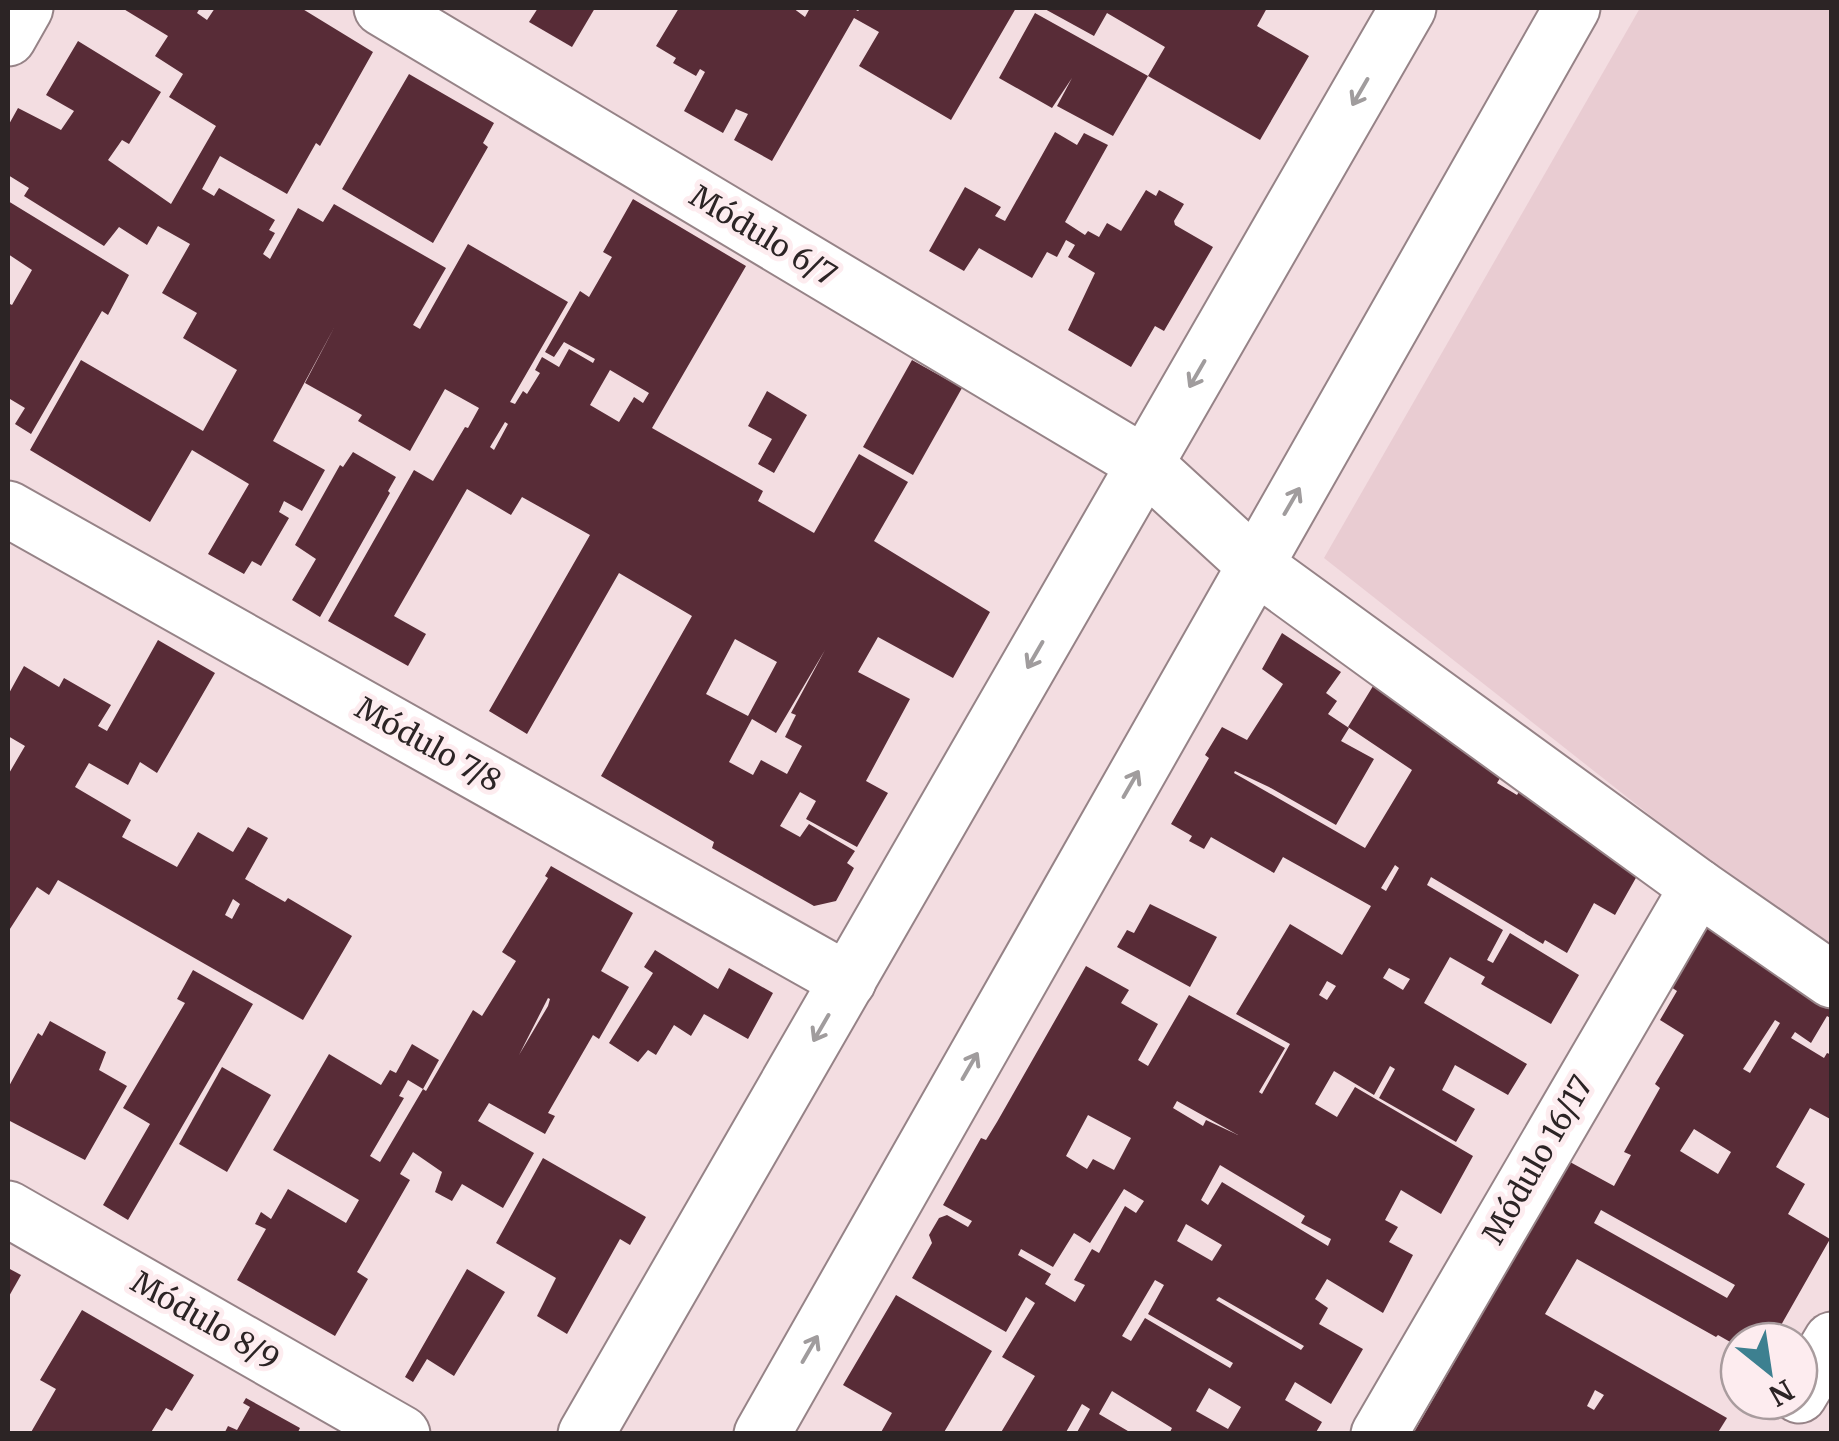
<svg xmlns="http://www.w3.org/2000/svg" width="1839" height="1441" font-family="Merriweather,serif">
<style>
.built{fill:#e9ccd2}
.building{fill:#582c37;fill-rule:evenodd}
.lines{fill:none;stroke-linecap:round;stroke-linejoin:round}
.minor-casing{stroke:#968387;stroke-width:59}
.minor{stroke:#fff;stroke-width:55}
.oneway{stroke:#a09c9d}
.labels{text-anchor:middle;stroke-width:10;stroke-linejoin:round;paint-order:stroke}
.street-label{font-size:30px;fill:#2c2425;stroke:#fdecef}
</style>
<rect width="100%" height="100%" fill="#f3dde1"/>
<!-- built -->
<path class="built" d="M1640,8H1831V958L1324,558Z"/>
<!-- building -->
<g class="building">
<path d="M122,8H200L197,13L207,20L215,8H301L373,52L320,146L316,143L287,194L220,156L202,189L214,196L219,188L275,220L269,230L275,233L263,254L270,259L298,208L323,222L334,204L446,268L413,325L420,329L468,244L568,302L510,402L515,404L523,391L527,394L540,373L535,370L542,357L559,367L569,349L593,363L595,359L564,342L554,357L545,352L580,291L589,297L612,257L603,252L633,199L746,266L652,428L763,491L758,501L814,533L859,454L908,482L874,541L990,612L953,678L878,637L858,672L910,699L866,781L888,793L857,847L806,819L816,801L800,792L780,826L800,837L809,824L855,851L847,863L854,868L836,901L814,906L712,848L714,842L601,776L692,616L619,573L527,734L489,711L590,535L522,497L511,515L467,489L394,616L426,634L408,666L328,621L414,470L433,481L465,427L468,428L479,408L445,389L410,451L358,421L362,415L305,383L335,326L273,441L325,470L302,511L284,501L279,512L289,518L261,566L252,561L244,574L208,554L249,484L192,450L150,522L30,450L81,360L203,431L237,370L183,338L197,313L162,293L190,244L158,226L147,245L119,227L104,246L24,196L29,188L8,175V126L18,108L61,130L74,111L46,95L78,41L161,92L129,144L122,140L108,160L171,204L216,126L169,97L183,74L155,56L168,36ZM610,370L649,393L643,403L634,397L619,422L590,405ZM505,422L508,424L494,450L490,447ZM735,639L777,662L748,716L706,694ZM825,650L791,713L796,715L785,737L802,746L787,774L761,760L753,775L729,762L752,719L776,733Z"/>
<path d="M538,8H595L572,47L529,22Z"/>
<path d="M679,8H793L805,17L810,8H852L858,11L861,8H1016L951,120L859,66L879,32L854,18L772,161L734,140L748,114L736,109L723,133L684,111L705,72L700,69L696,76L673,63L676,58L656,46Z"/>
<path d="M1043,8H1267L1257,26L1309,56L1260,140L1148,76L1165,47L1107,13L1094,36Z"/>
<path d="M1035,13L1148,76L1113,136L1057,106L1072,78L1052,108L999,78Z"/>
<path d="M409,74L494,123L483,143L488,147L433,243L342,189Z"/>
<path d="M1055,132L1077,145L1084,133L1108,145L1065,222L1085,235L1088,231L1099,237L1107,223L1121,231L1146,190L1156,196L1159,190L1184,204L1174,221L1175,225L1213,247L1164,331L1155,326L1131,367L1068,330L1095,273L1068,257L1075,245L1066,240L1057,257L1047,252L1032,278L979,248L964,271L929,251L965,187L1001,207L995,216L1005,221Z"/>
<path d="M8,201L129,275L108,315L102,311L31,434L15,424L25,408L10,399L8,403V303L12,305L32,270L8,254Z"/>
<path d="M912,360L962,388L913,475L863,447Z"/>
<path d="M767,391L807,415L774,473L758,464L772,439L748,426Z"/>
<path d="M353,452L396,477L388,491L390,493L320,617L292,600L316,559L295,545L340,465L343,467Z"/>
<path d="M1282,633L1341,672L1326,693L1337,701L1328,714L1349,728L1341,741L1374,759L1336,825L1269,787L1235,771L1234,773L1365,848L1412,770L1348,727L1381,673L1502,758L1493,773L1500,778L1497,783L1517,795L1522,787L1646,860L1615,915L1594,903L1567,953L1545,940L1543,944L1431,877L1427,885L1503,930L1487,960L1493,963L1510,933L1579,975L1551,1024L1481,984L1485,977L1450,957L1424,1003L1527,1064L1508,1095L1455,1065L1442,1090L1475,1109L1456,1142L1379,1098L1395,1069L1390,1066L1374,1095L1334,1071L1315,1104L1337,1117L1355,1087L1473,1156L1441,1214L1401,1190L1385,1220L1398,1227L1389,1242L1413,1255L1383,1313L1327,1279L1315,1299L1328,1308L1319,1324L1363,1349L1331,1404L1295,1382L1285,1400L1322,1422L1315,1434H1169L1172,1428L1112,1391L1099,1414L1133,1434H1076L1090,1409L1082,1404L1065,1434H1000L1035,1376L1002,1357L1035,1303L1026,1297L1006,1332L912,1278L932,1243L929,1235L939,1218L947,1215L968,1227L972,1221L943,1205L981,1138L986,1140L997,1122L1086,966L1129,990L1121,1003L1158,1024L1138,1060L1148,1066L1189,995L1285,1048L1259,1092L1262,1094L1290,1044L1236,1014L1290,924L1342,955L1371,906L1283,857L1274,873L1211,837L1204,849L1189,841L1192,836L1171,824L1209,758L1205,755L1222,727L1247,740L1283,684L1262,669ZM1395,865L1399,868L1386,891L1381,888ZM1389,968L1410,979L1403,990L1383,978ZM1327,981L1336,986L1327,1000L1319,995ZM1177,1101L1238,1135L1206,1120L1203,1126L1173,1108ZM1088,1115L1131,1138L1114,1170L1093,1159L1087,1169L1066,1156ZM1220,1165L1305,1216L1301,1223L1331,1239L1328,1246L1222,1182L1208,1205L1201,1200ZM1124,1189L1144,1201L1136,1213L1125,1206L1099,1253L1092,1249L1074,1280L1085,1285L1075,1302L1045,1284L1051,1274L1018,1255L1021,1249L1053,1267L1074,1233L1090,1243ZM1186,1224L1222,1245L1212,1261L1177,1241ZM1155,1280L1164,1285L1148,1314L1233,1363L1230,1368L1145,1318L1131,1341L1122,1336ZM1219,1297L1304,1346L1301,1350L1216,1300ZM1209,1388L1241,1407L1228,1429L1196,1411Z"/>
<path d="M158,640L215,673L157,773L140,762L128,785L89,763L75,787L131,820L122,837L177,867L198,832L233,852L248,827L268,838L245,879L285,902L288,898L352,936L303,1020L58,880L49,895L37,887L8,932V775L25,746L8,736V695L24,666L59,687L64,678L111,705L98,726L107,731ZM233,899L240,904L232,919L225,915Z"/>
<path d="M551,866L633,913L601,971L629,987L599,1039L593,1035L548,1113L555,1116L545,1134L489,1103L478,1121L534,1153L503,1208L462,1184L452,1201L435,1192L442,1172L413,1152L400,1174L410,1180L357,1272L368,1279L335,1336L237,1280L266,1229L255,1224L261,1212L271,1219L288,1189L346,1223L359,1200L273,1150L329,1054L381,1085L390,1070L396,1073L412,1044L439,1060L423,1089L426,1091L473,1010L482,1016L516,961L502,952L548,878L545,876ZM548,998L550,999L548,1006L519,1055ZM408,1080L423,1089L380,1162L370,1156L404,1098L399,1096Z"/>
<path d="M1150,904L1217,937L1190,987L1117,947L1127,930L1134,933Z"/>
<path d="M1714,914L1832,995V1019L1827,1016L1811,1043L1795,1032L1791,1038L1824,1058L1827,1053L1832,1055V1120L1810,1108L1776,1167L1805,1184L1788,1214L1830,1239L1772,1341H1739V1347L1718,1335L1716,1337L1577,1259L1545,1314L1727,1418L1717,1434H1413L1570,1162L1614,1186L1631,1155L1624,1152L1660,1088L1655,1084L1684,1035L1660,1020L1677,991L1671,987ZM1775,1020L1780,1023L1750,1073L1743,1069ZM1694,1129L1731,1152L1718,1174L1680,1151ZM1601,1210L1735,1285L1727,1298L1594,1223ZM1595,1390L1604,1395L1594,1410L1587,1406Z"/>
<path d="M655,950L718,989L729,968L773,993L748,1039L704,1014L691,1036L674,1025L656,1055L648,1050L638,1062L609,1043L653,973L644,967Z"/>
<path d="M193,970L253,1004L128,1220L103,1205L150,1124L123,1108L185,1003L177,999Z"/>
<path d="M50,1021L106,1052L99,1070L127,1086L85,1160L8,1120V1088L38,1033L42,1036Z"/>
<path d="M222,1067L271,1095L227,1172L179,1144Z"/>
<path d="M543,1158L646,1217L630,1245L620,1239L567,1334L537,1316L556,1278L496,1243Z"/>
<path d="M8,1268L21,1275L8,1298Z"/>
<path d="M467,1269L505,1292L454,1376L427,1359L413,1382L405,1377Z"/>
<path d="M896,1295L992,1351L943,1434H880L892,1413L843,1385Z"/>
<path d="M82,1310L194,1375L172,1411L166,1408L150,1434H30L56,1389L40,1380Z"/>
<path d="M246,1398L300,1428L297,1434H224L228,1426L237,1430L250,1407L243,1403Z"/>
</g>
<g class="lines">
<!-- minor casing -->
<g class="minor-casing">
<g id="minor">
<path d="M382,8L1145,464L1255,565L1698,887L1832,980"/>
<path d="M8,38L25,8"/>
<path d="M8,509L848,981"/>
<path d="M8,1209L402,1434"/>
<path d="M1799,1395L1832,1340"/>
<path d="M586,1434L1408,8"/>
<path d="M762,1434L1572,8"/>
<path d="M1379,1434L1698,887"/>
</g>
</g>
<!-- minor -->
<use href="#minor" class="minor"/>
</g>
<!-- one-way arrows -->
<defs><path id="oneway-shaft" d="M-6 0H5M1.5-3L5.5 0L1.5 3" fill="none" stroke-width="1.6" stroke-linecap="round" stroke-linejoin="round" transform="scale(2.5)"/></defs>
<g class="oneway">
<use href="#oneway-shaft" transform="translate(1360 92) rotate(120)"/>
<use href="#oneway-shaft" transform="translate(1197 374) rotate(120)"/>
<use href="#oneway-shaft" transform="translate(1292 501) rotate(-60)"/>
<use href="#oneway-shaft" transform="translate(1035 655) rotate(120)"/>
<use href="#oneway-shaft" transform="translate(1131 784) rotate(-60)"/>
<use href="#oneway-shaft" transform="translate(821 1028) rotate(120)"/>
<use href="#oneway-shaft" transform="translate(970 1066) rotate(-60)"/>
<use href="#oneway-shaft" transform="translate(810 1349) rotate(-60)"/>
</g>
<g class="labels">
<!-- street labels -->
<g class="street-label">
<text transform="translate(763 236) rotate(31)" y="10">Módulo 6/7</text>
<text transform="translate(428 745) rotate(29)" y="10">Módulo 7/8</text>
<text transform="translate(1538 1160) rotate(-60)" y="10">Módulo 16/17</text>
<text transform="translate(205 1321) rotate(30)" y="10">Módulo 8/9</text>
</g>
</g>
<!-- border -->
<rect width="1839" height="1441" fill="none" stroke="#2c2425" stroke-width="20"/>
<!-- north arrow -->
<g transform="translate(1769 1371) rotate(150)"><circle r="48" fill="#fdecef" stroke="#a99c9e" stroke-width="2.5"/>
<path d="M0-8L18 38L0 25L-18 38Z" fill="#3d8090"/>
<text y="-15" font-size="28" font-weight="bold" text-anchor="middle" fill="#2c2425">N</text>
</g>
</svg>
